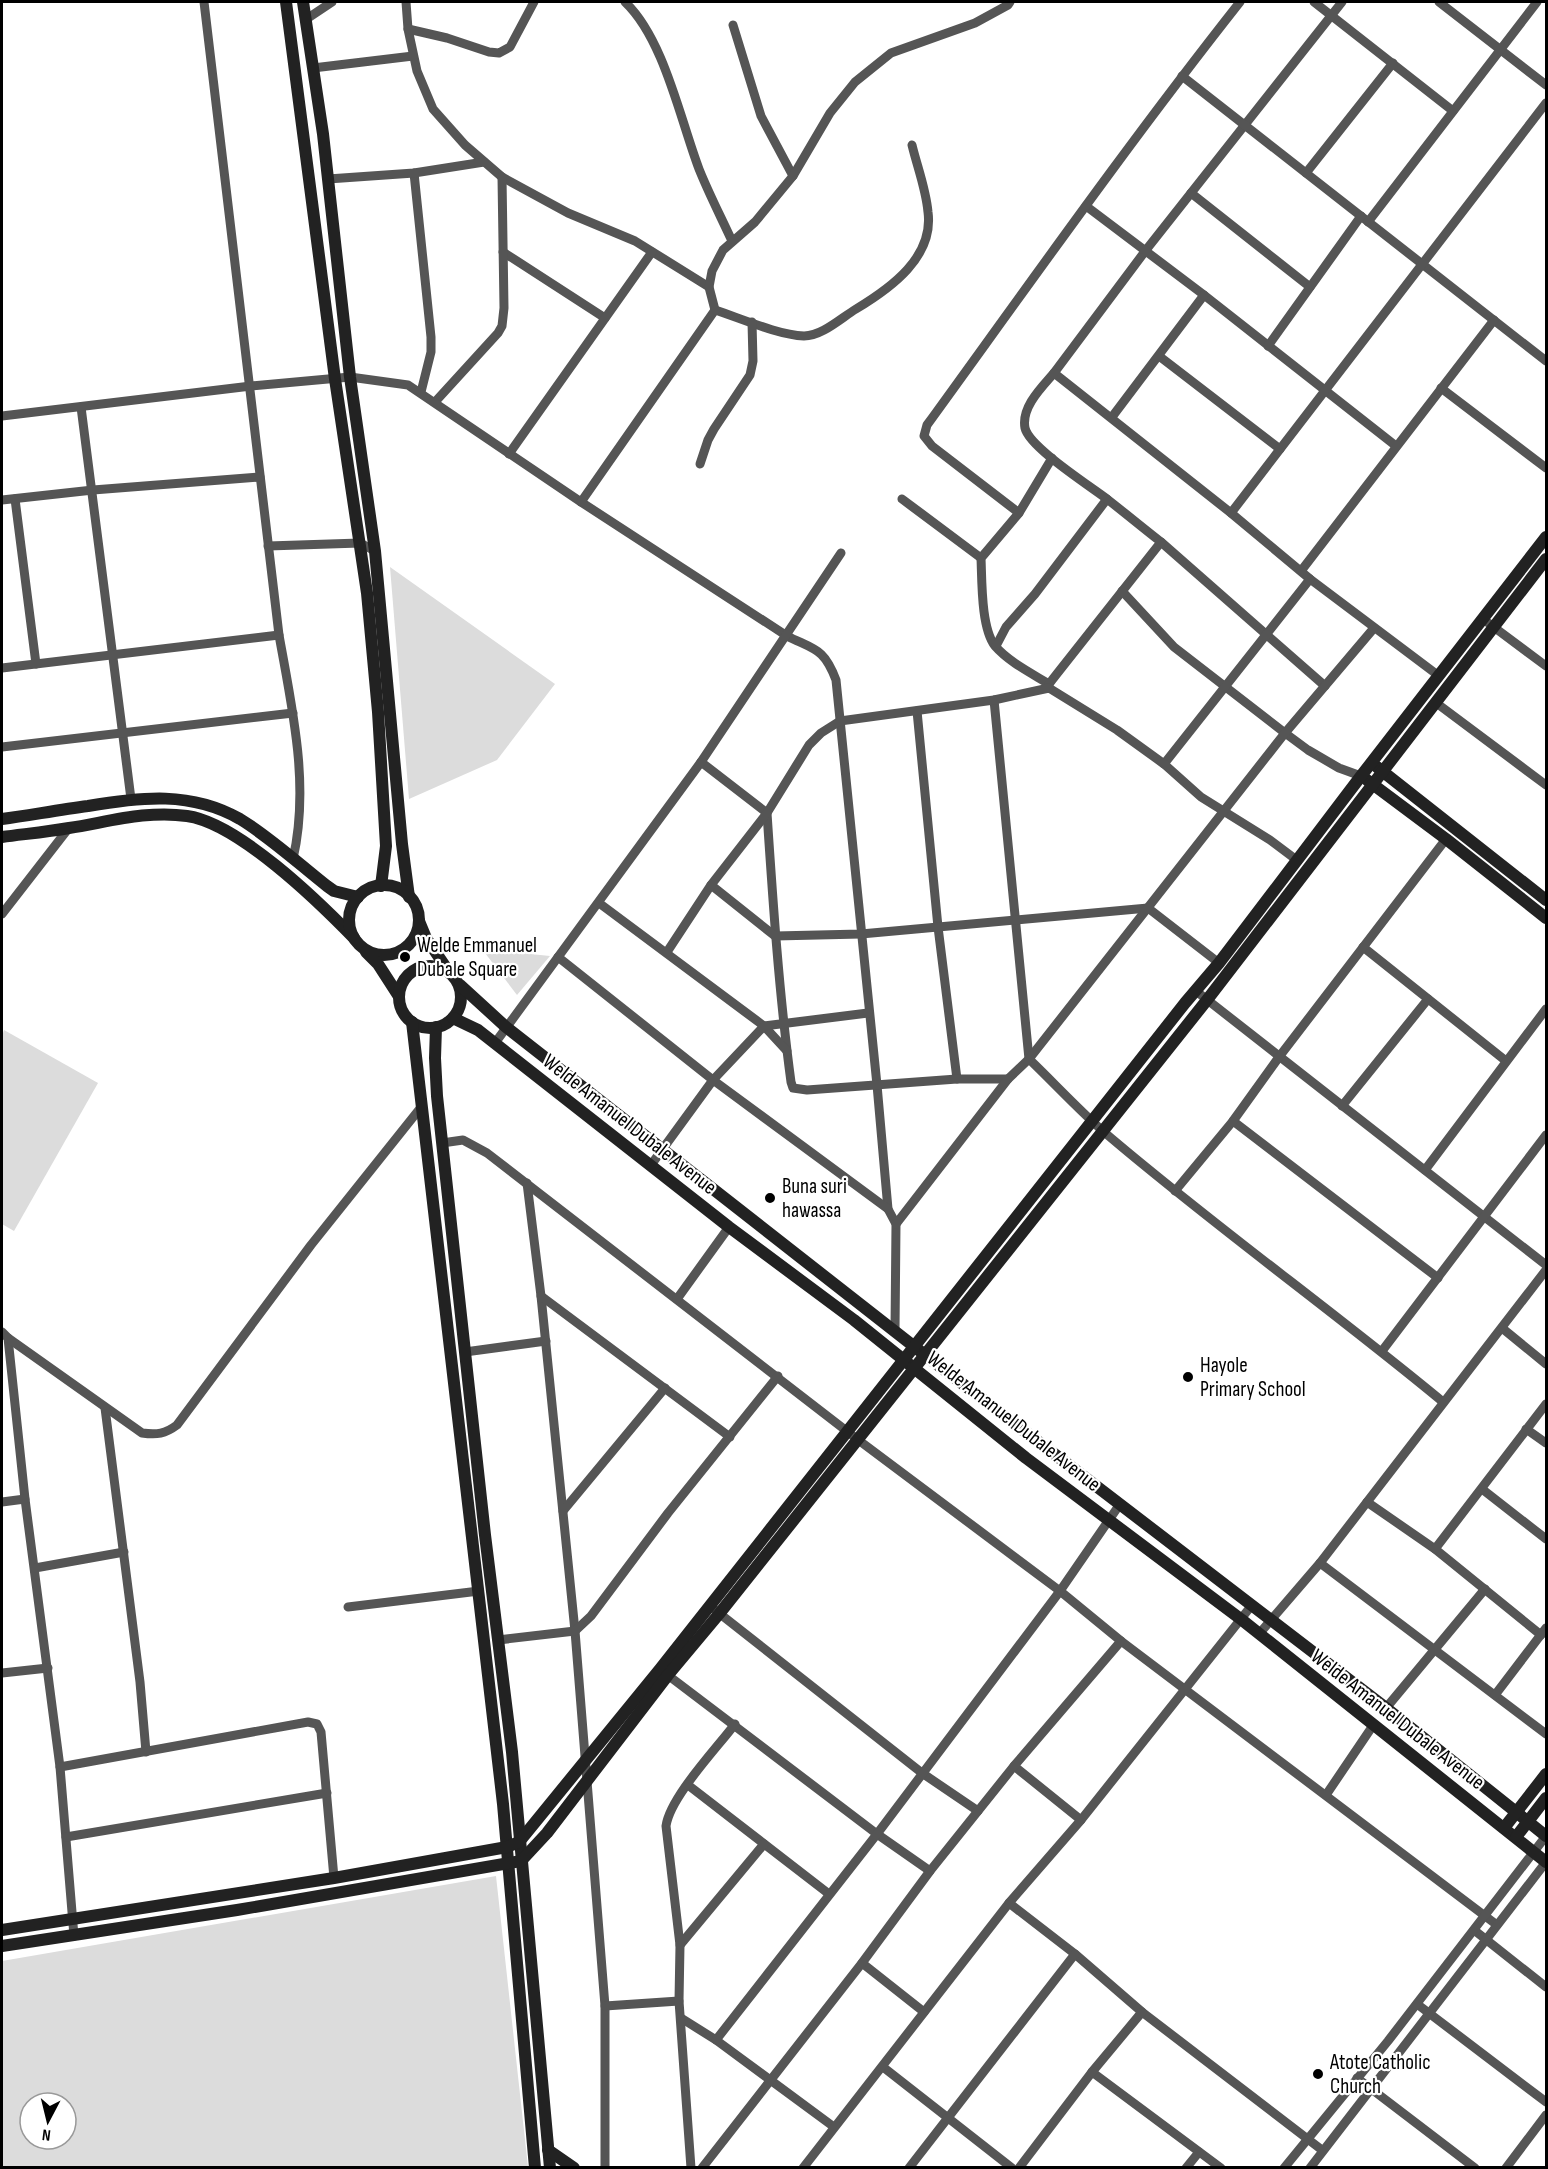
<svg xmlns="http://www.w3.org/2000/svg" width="1548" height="2169" font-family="'Sofia Sans Condensed',sans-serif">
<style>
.green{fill:#dcdcdc;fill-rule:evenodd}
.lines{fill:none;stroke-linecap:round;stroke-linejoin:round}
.street{stroke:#555;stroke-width:9}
.secondary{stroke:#222;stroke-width:12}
.poi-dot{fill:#000;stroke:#fff;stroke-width:2}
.labels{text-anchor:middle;stroke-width:4.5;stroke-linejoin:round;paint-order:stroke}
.poi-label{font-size:21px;fill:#000;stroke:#fff;text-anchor:start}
.street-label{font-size:21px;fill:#000;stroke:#fff}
</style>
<rect width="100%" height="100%" fill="#fff"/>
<!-- green -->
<g class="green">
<path d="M390,567L555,684L497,760L409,799Z"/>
<path d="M482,949L550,956L517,995Z"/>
<path d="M4,1030L98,1083L14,1231L2,1224V1036Z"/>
<path d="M496,1876L528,2167H2V1961ZM30,2103H66V2139H30Z"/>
</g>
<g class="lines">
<!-- street -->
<g class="street">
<path d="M204,2L279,635C292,708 310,785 293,859"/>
<path d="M406,2L408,29L417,71L433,109L465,145L502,177L568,213L635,241L709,287"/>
<path d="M625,2C664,39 680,119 699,169C709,194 721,217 732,241"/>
<path d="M1314,2L1453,111"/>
<path d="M1342,2L1146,250L1054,373L1231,513L1310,579L1439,676"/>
<path d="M1439,2L1546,85"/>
<path d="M305,20L332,2"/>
<path d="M733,25L761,116L793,176"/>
<path d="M408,29L447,38L489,52L499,53L510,47L534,2"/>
<path d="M313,68L413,56"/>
<path d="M1182,76L1546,361"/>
<path d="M414,173L431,337V352L421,392"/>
<path d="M1306,173L1393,63"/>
<path d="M328,179L414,173L484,162"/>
<path d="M1191,193L1310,287"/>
<path d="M1086,206L1204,295L1396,446"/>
<path d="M1368,222L1537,2"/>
<path d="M503,252L605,318"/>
<path d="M715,310C740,318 778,335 804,336C822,336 841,318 856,309C891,288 934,257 928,212C926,189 917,166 912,145"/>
<path d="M1268,346L1361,216"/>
<path d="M1159,356L1280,449"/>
<path d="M1441,388L1546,468"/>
<path d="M435,402L498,333L502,326L504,308L502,177"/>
<path d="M81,407L131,799"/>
<path d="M2,416L251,386L350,377L408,385L581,502L787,636C815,650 824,648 836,680L877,1085L888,1209L896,1224L895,1331"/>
<path d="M1112,417L1204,295"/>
<path d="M509,454L652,252"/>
<path d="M1052,458L1019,513L932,446L924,436L927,425C1030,283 1131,140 1240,2"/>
<path d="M700,464L708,440L714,429L750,375L753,361L752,322"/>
<path d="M15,499L36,664"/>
<path d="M902,499L981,558"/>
<path d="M2,500L93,490L260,477"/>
<path d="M581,502L715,310L709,287L712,271L723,250L755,222L793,176L830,113L855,82L891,53L975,23L1008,5L1010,2"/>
<path d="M1019,513L981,558C982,581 981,628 995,646C1009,662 1031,673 1049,684"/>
<path d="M1231,513L1546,103"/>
<path d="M1161,542L1325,686"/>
<path d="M268,546L360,543L375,551"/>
<path d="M1301,571L1494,320"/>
<path d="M1122,591L1174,647L1285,733L1308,750L1339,768L1361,776"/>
<path d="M1483,619L1546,666"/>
<path d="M996,646L1006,627L1035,594L1107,499"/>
<path d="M2,668L279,635"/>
<path d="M1049,688V684L1056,675L1161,542C1143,528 1125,513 1107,499C1090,486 1029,447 1025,428C1021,407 1042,387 1054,373"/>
<path d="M994,700L1029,1059C1054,1083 1078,1109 1104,1132C1214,1226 1332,1310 1443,1402"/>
<path d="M1435,702L1546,785"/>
<path d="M917,711L938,927L957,1079"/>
<path d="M2,747L293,713"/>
<path d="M701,762L767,813C773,903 779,993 791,1082L793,1088L807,1090L957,1079H1008"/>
<path d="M1164,764L1310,579"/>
<path d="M711,885L775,936L861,934L1148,908L1219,963"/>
<path d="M599,903L764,1026L787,1051"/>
<path d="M2,914L68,829"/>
<path d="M1363,947L1506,1061"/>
<path d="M667,952L711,885L767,813L809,745L821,733L840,721L994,700L1049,688L1117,730L1164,764L1201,797L1270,840L1298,861"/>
<path d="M558,957L713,1080L888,1209"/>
<path d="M1196,991L1546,1265"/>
<path d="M495,1043L701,762L841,553"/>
<path d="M1342,1106L1428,999"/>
<path d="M1233,1121L1438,1278"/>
<path d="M442,1143L463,1140L487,1153L857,1439L1060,1591L1121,1641L1497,1925"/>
<path d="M651,1165L713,1080L764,1026L868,1013"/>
<path d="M1425,1170L1546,1009"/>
<path d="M527,1183L541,1296L575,1631L605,2006V2168"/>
<path d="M1175,1191L1233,1121L1279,1057L1446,839"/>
<path d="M896,1224L1008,1079L1029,1059L1285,733L1374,628"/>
<path d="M541,1296L730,1437"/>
<path d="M677,1299L729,1227"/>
<path d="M1502,1328L1546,1364"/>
<path d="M2,1332L8,1338L25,1499L60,1767L74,1936"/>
<path d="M8,1338L142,1433C157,1435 165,1434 177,1425L311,1245L422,1106"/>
<path d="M1382,1351L1546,1135"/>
<path d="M465,1352L546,1341"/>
<path d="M105,1408L140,1682L146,1752"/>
<path d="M1526,1429L1546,1443"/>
<path d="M1482,1489L1546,1539"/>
<path d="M2,1502L25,1499"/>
<path d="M1367,1502L1435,1549L1541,1635"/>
<path d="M563,1511L665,1388"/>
<path d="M1435,1549L1546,1404"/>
<path d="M1320,1563L1546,1734"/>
<path d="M35,1568L124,1552"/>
<path d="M348,1607L479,1591"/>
<path d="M715,1610L922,1773L978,1811"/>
<path d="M1259,1634L1320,1563L1546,1270"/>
<path d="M498,1640L575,1631L591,1616L668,1513L778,1376"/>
<path d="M2,1673L48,1668"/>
<path d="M665,1673L877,1834L930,1871"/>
<path d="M1495,1695L1546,1628"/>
<path d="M1386,1708L1485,1589"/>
<path d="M1014,1766L1081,1820"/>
<path d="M60,1767L308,1722L317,1724L321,1732L334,1878"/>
<path d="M688,1785L829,1894"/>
<path d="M1326,1795L1374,1724"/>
<path d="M66,1837L327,1793"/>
<path d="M1009,1903L1075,1954L1142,2012L1322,2150"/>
<path d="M1474,1930L1546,1987"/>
<path d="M680,1945L764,1844"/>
<path d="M862,1963L924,2012"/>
<path d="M1417,2004L1546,2102"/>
<path d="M605,2006L679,2001"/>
<path d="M681,2018L716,2040L834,2127"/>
<path d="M716,2040L877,1834L1060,1591L1120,1504"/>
<path d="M883,2067L1012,2168"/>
<path d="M1092,2072L1221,2168"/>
<path d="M1357,2078L1475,2168"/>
<path d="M691,2168L679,2001L680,1945L666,1826C670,1797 717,1748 735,1724"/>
<path d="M702,2168L862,1963L930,1871L1014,1766L1121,1641"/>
<path d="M803,2168L1009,1903L1081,1820L1252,1605"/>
<path d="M909,2168L1075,1954"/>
<path d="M1019,2168L1092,2072L1142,2012"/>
<path d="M1186,2168L1199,2152"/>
<path d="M1284,2168L1388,2041L1546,1836"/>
<path d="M1310,2168L1546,1862"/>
<path d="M1506,2168L1546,2115"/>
</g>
<!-- secondary -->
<g class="secondary">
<path d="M286,2L335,379L367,593L378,712L386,846L381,886"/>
<path d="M303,2L323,134L350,377L375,551L402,844L409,897"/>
<path d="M1377,767L1546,900"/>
<path d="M1367,780L1446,839L1546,918"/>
<path d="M2,819C30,815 59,810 88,806C141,797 191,791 240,819C271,838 299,864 327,886L334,891L358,897"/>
<path d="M2,837C24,834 47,832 69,828C108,822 147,810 187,816C238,823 318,901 354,938"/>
<circle cx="384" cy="920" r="35"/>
<path d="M419,921L426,938L447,969"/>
<path d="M366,952L378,964L398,995"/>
<circle cx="430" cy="997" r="31"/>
<path d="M460,985L506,1027L925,1355L1386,1708L1546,1836"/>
<path d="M453,1018L478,1030L729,1227L854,1320L1026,1458L1242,1620L1546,1862"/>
<path d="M412,1022L503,1804L535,2168"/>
<path d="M436,1027L435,1058L437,1096L485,1535L512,1752L550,2168"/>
<path d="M1504,1828L1546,1774"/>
<path d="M1516,1837L1546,1798"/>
<path d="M2,1930L334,1878L507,1847L519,1842L660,1669L1185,1003L1219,963L1361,776L1546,537"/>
<path d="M2,1946L237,1910L521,1861L547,1833L668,1675L719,1614L1207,1000L1546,559"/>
<path d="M548,2150L574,2168"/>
</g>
</g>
<!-- markers -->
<g class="poi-dot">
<circle cx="405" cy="957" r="6"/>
<circle cx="770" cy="1198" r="6"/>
<circle cx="1188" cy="1377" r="6"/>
<circle cx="1318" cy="2074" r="6"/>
</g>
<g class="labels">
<!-- poi labels -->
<g class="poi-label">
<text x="417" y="952">Welde Emmanuel<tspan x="417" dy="24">Dubale Square</tspan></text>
<text x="782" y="1193">Buna suri<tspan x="782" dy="24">hawassa</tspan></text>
<text x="1200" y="1372">Hayole<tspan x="1200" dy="24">Primary School</tspan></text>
<text x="1330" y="2069">Atote Catholic<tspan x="1330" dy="24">Church</tspan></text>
</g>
<!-- street labels -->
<g class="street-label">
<text transform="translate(630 1124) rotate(38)" y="7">Welde Amanuel Dubale Avenue</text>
<text transform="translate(1014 1421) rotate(38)" y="7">Welde Amanuel Dubale Avenue</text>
<text transform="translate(1398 1719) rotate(38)" y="7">Welde Amanuel Dubale Avenue</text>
</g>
</g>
<!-- border -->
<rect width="1548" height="2169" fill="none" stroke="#000000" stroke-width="6"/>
<!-- north arrow -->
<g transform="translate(48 2121) rotate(187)"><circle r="28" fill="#ffffff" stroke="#999999" stroke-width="1.5"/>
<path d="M0-4.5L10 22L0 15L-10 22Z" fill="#000000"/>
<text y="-9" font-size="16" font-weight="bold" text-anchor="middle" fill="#000000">N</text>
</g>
</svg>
